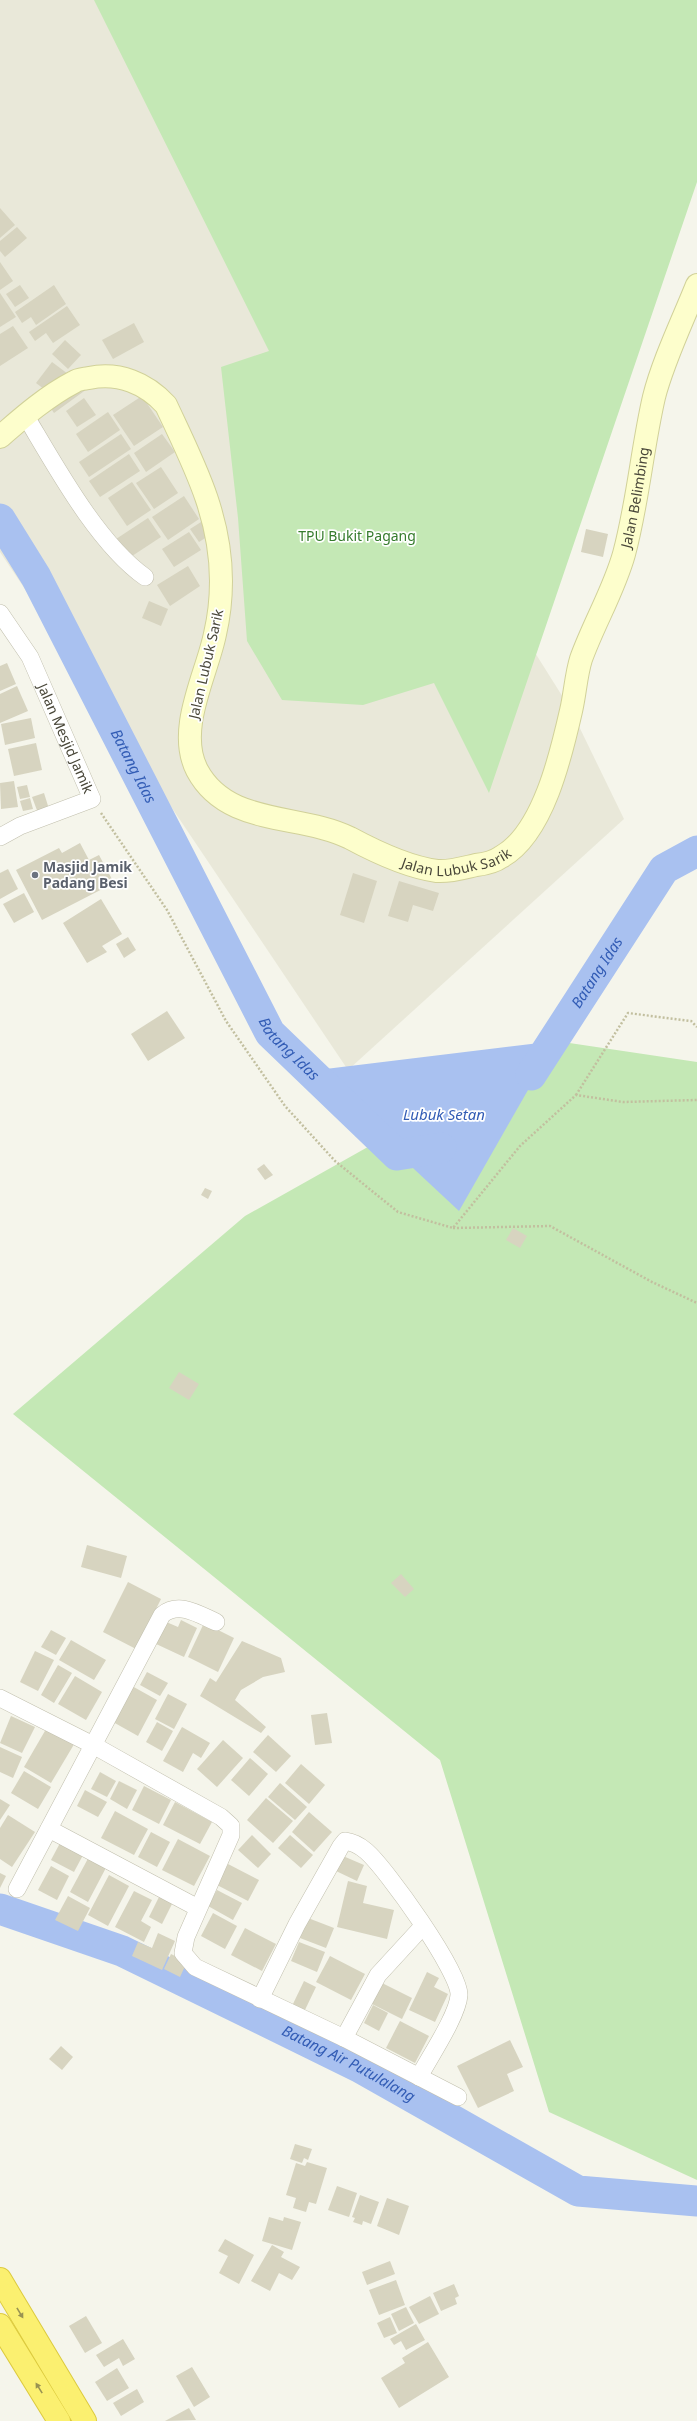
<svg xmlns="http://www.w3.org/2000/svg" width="697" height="2421" font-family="'Noto Sans',sans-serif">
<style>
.residential{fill:#e9e8d9}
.green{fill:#c4e8b5}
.water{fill:#a9c1f0}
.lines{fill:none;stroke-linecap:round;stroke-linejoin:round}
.river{stroke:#a9c1f0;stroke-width:31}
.building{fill:#d7d4c0}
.street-casing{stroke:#c1bfad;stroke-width:18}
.secondary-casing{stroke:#d1d199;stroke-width:24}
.highway-casing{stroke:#dcca3e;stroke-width:24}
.path{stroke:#c2bf9f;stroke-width:2.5;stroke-dasharray:2 2;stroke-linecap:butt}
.street{stroke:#fff;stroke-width:17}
.secondary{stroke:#fdfecc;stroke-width:22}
.highway{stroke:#fbf070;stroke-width:22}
.oneway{fill:#999352}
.worship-dot{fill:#6b7280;stroke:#fff;stroke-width:1.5}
.labels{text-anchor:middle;stroke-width:3.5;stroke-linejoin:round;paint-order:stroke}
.street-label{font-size:14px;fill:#494739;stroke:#fff}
.park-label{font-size:14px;fill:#357b2c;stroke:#fff}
.worship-label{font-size:14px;font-weight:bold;fill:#5b616d;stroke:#fff;text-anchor:start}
.water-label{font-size:15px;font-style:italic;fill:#325cb5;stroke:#fff}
</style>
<rect width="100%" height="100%" fill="#f5f5eb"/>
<!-- residential -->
<path class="residential" d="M0,0H125L571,710L624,819L348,1070L0,552Z"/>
<!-- green -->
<g class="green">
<path d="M94,0H697V182L489,793L434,683L363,705L282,700L247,641L238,518L221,367L269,351Z"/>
<path d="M556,1041L697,1062V2180L549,2112L440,1760L13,1414L245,1216Z"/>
</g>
<!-- water -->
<path class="water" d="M556,1041L459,1211L309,1071Z"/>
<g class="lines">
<!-- river -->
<g class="river">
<path id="s1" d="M0,519L36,577L270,1033L397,1155L441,1148"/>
<path id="s2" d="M531,1075L664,869L697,851"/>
<path id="s3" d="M0,1909L122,1951L359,2067L578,2191L697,2201"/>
</g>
</g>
<!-- building -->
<g class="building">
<path d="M0,208L15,225L0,238Z"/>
<path d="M17,227L27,238L5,257L0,251V241Z"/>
<path d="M0,262L13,281L0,290Z"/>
<path d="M20,285L29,298L15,307L6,294Z"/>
<path d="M54,285L66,304L36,325L31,317L22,323L15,312Z"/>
<path d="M0,293L16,317L0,327Z"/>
<path d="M67,306L80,325L53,343L46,333L35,341L29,332Z"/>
<path d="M134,323L144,342L113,359L102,340Z"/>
<path d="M13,326L28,348L0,366V334Z"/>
<path d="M65,340L81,355L68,369L52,354Z"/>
<path d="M52,362L68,374L52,395L36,383Z"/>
<path d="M80,380L87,389L54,413L48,404Z"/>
<path d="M142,396L163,427L134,446L113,415Z"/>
<path d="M84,398L96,415L77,427L66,411Z"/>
<path d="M108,412L120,430L88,452L76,434Z"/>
<path d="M121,434L131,449L89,477L79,462Z"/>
<path d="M162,434L175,452L146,472L134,453Z"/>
<path d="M129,454L140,471L100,497L89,481Z"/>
<path d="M161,467L178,493L154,509L136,483Z"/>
<path d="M132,482L151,510L127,526L108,498Z"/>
<path d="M184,496L199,519L168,540L152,517Z"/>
<path d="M148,518L161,537L129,558L116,539Z"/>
<path d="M201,522L210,535L199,542L190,529Z"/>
<path d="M586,529L608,534L603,557L581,552Z"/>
<path d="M189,532L201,550L174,567L162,549Z"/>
<path d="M188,566L200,586L170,606L157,585Z"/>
<path d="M149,601L168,609L161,626L142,618Z"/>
<path d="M7,663L16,684L0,691V666Z"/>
<path d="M17,686L28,711L0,723V694Z"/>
<path d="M31,718L35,738L5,745L1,724Z"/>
<path d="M36,743L42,770L14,776L8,749Z"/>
<path d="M14,781L18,807L1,809L0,783Z"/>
<path d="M27,785L30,797L20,799L17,787Z"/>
<path d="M44,793L49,809L38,813L32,797Z"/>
<path d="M30,798L33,809L23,811L20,801Z"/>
<path d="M80,843L89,860L99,855L114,883L42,920L16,870L59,848L62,853Z"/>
<path d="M8,869L18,889L0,899V873Z"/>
<path d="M353,873L377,881L364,923L340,915Z"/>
<path d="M399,881L439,893L433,911L413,905L408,922L388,916Z"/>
<path d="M24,893L34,912L14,923L3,904Z"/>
<path d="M101,899L122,934L102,946L107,952L87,963L63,923Z"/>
<path d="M128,937L136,950L124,958L116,944Z"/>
<path d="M167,1011L185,1038L148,1061L131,1034Z"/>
<path d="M264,1164L273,1175L265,1180L257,1169Z"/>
<path d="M205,1188L212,1191L208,1199L201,1195Z"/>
<path d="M513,1228L527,1236L520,1248L506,1240Z"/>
<path d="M179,1372L199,1384L189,1400L169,1388Z"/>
<path d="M87,1545L127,1556L121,1578L81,1567Z"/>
<path d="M401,1574L414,1589L405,1597L391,1583Z"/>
<path d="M128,1582L161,1599L136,1649L103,1632Z"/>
<path d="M181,1620L197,1628L184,1657L154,1643L164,1621L178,1627Z"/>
<path d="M204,1623L234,1638L218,1672L188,1657Z"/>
<path d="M51,1630L66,1638L56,1655L41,1647Z"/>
<path d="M71,1640L106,1660L94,1680L59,1660Z"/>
<path d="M242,1641L281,1658L285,1672L263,1677L241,1690L235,1700L266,1727L261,1733L200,1696L210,1678L216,1682Z"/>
<path d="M35,1651L54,1660L38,1691L20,1682Z"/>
<path d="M58,1665L72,1673L54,1703L41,1695Z"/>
<path d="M147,1672L168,1683L160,1696L140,1685Z"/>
<path d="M75,1676L102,1692L86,1720L58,1704Z"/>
<path d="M132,1686L157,1700L138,1736L113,1722Z"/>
<path d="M168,1694L187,1704L174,1729L155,1719Z"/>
<path d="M327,1713L332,1743L315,1745L311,1715Z"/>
<path d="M11,1716L35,1727L22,1753L0,1743Z"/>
<path d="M157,1722L173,1731L162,1751L146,1742Z"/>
<path d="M49,1724L76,1741L51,1783L24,1767Z"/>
<path d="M182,1727L210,1743L201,1758L193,1753L183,1772L163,1761Z"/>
<path d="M268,1735L291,1756L276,1772L253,1752Z"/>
<path d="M223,1740L243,1758L217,1787L197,1769Z"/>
<path d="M0,1747L22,1757L13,1778L0,1772Z"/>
<path d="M250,1758L268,1774L249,1796L231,1780Z"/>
<path d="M301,1764L325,1785L309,1804L285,1783Z"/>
<path d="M24,1771L51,1787L38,1809L11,1793Z"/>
<path d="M100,1772L116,1781L107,1797L91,1789Z"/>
<path d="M119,1781L137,1790L127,1809L110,1799Z"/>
<path d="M280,1783L307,1807L295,1820L268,1797Z"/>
<path d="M144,1786L171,1800L159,1824L132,1810Z"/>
<path d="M85,1790L107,1802L98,1817L77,1806Z"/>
<path d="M266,1798L293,1821L273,1843L247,1820Z"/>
<path d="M0,1799L10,1805L0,1820Z"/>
<path d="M175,1802L212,1822L200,1844L163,1825Z"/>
<path d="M115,1811L148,1829L134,1855L101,1838Z"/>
<path d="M309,1812L332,1832L314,1852L292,1832Z"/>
<path d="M8,1815L35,1832L12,1867L0,1859V1828Z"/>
<path d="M151,1832L170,1842L157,1867L138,1857Z"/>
<path d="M252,1835L271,1854L258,1868L238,1850Z"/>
<path d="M290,1835L313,1855L301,1868L278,1848Z"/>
<path d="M178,1839L210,1856L194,1886L162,1870Z"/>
<path d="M60,1843L83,1855L74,1872L51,1860Z"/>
<path d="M91,1853L109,1862L88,1902L70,1892Z"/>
<path d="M343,1856L364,1865L357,1881L336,1871Z"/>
<path d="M228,1864L259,1880L248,1901L217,1885Z"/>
<path d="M51,1866L69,1876L57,1900L38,1890Z"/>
<path d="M0,1873L6,1876L0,1888Z"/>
<path d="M109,1875L129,1886L108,1926L88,1915Z"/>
<path d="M348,1881L367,1886L363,1903L394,1910L387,1939L337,1927Z"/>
<path d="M217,1890L242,1903L233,1920L208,1906Z"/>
<path d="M134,1891L152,1900L141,1921L151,1927L144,1942L115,1927Z"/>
<path d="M160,1895L173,1902L162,1924L149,1917Z"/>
<path d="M68,1896L90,1908L78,1931L55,1920Z"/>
<path d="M213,1913L237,1926L225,1949L201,1936Z"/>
<path d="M308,1918L334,1928L326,1948L300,1938Z"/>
<path d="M245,1928L276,1944L262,1971L231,1955Z"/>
<path d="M158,1933L175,1941L162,1970L132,1956L138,1942L152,1948Z"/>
<path d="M299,1942L325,1952L317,1972L291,1961Z"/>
<path d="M171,1954L187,1962L180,1977L164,1969Z"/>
<path d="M330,1956L365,1974L351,2000L316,1982Z"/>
<path d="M427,1972L439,1978L434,1987L448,1994L435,2022L409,2010Z"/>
<path d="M304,1981L316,1987L304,2012L292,2006Z"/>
<path d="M382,1983L412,1998L402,2019L372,2004Z"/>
<path d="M373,2005L388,2013L379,2031L364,2023Z"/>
<path d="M400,2021L429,2036L415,2063L386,2048Z"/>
<path d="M510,2040L523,2067L507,2074L514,2091L478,2108L457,2066Z"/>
<path d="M61,2046L73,2057L62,2070L49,2059Z"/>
<path d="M295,2144L312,2149L308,2160L304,2158L302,2163L290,2159Z"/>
<path d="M307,2162L327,2168L316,2204L309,2202L306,2212L293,2208L296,2198L286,2195L296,2163L305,2166Z"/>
<path d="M337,2186L357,2193L349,2217L328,2210Z"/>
<path d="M360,2195L379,2202L371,2224L363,2221L362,2225L353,2222L355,2218L352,2217Z"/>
<path d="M387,2198L409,2206L399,2235L377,2226Z"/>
<path d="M269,2217L283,2221L284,2217L301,2222L292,2250L262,2241Z"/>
<path d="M225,2239L254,2255L239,2284L219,2273L228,2256L218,2251Z"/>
<path d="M272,2245L284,2252L281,2257L300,2267L292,2280L279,2273L270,2291L251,2281Z"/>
<path d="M390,2261L395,2274L367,2285L362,2272Z"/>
<path d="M396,2280L405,2305L379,2315L369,2290Z"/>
<path d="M454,2284L459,2296L455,2298L457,2304L441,2311L433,2293Z"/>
<path d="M430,2296L439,2314L419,2324L409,2307Z"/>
<path d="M406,2307L414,2323L399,2331L391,2314Z"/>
<path d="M86,2316L102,2343L85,2353L69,2326Z"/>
<path d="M390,2317L397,2333L384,2338L377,2323Z"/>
<path d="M416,2324L425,2340L406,2350L401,2341L394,2345L390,2339Z"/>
<path d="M123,2339L135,2359L123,2366L119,2358L104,2367L96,2355Z"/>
<path d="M428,2342L449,2377L399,2408L381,2378L405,2363L402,2358Z"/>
<path d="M192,2367L210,2397L194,2407L176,2376Z"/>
<path d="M117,2368L129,2388L107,2401L95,2382Z"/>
<path d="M137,2389L144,2402L121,2416L113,2403Z"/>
<path d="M189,2408L196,2420L165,2421Z"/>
</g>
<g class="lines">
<!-- street casing -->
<g class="street-casing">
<g id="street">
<path d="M25,415C55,465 97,543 145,577"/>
<path id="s4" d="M0,613L30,657L92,799L20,826L0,837"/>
<path d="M0,1698L93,1745L221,1817L231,1826V1835L186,1937L183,1953L195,1967L344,2038L458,2097"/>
<path d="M49,1829L198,1908"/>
<path d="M17,1889L162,1615C179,1601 198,1614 216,1622"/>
<path d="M260,1999L297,1924L341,1846L345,1841C353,1842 359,1845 366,1851C386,1868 460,1972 459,1995C458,2015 429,2058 419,2077"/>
<path d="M344,2038L378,1975L423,1926"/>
</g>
</g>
<!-- secondary casing -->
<g class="secondary-casing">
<g id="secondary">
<path id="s5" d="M0,437C23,417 47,396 74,382C78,379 84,379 89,378C119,372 146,383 166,405C193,463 221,515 221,581C221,599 219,617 215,634C207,674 176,729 197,770C227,827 300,813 350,838C376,852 407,867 437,871C450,872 463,868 476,865C485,864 494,862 501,857C543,834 561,755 571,711C575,694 576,675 581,659C594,623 614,590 624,554C638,502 642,449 654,397C663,361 683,320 697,285"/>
</g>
</g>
<!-- highway casing -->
<g class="highway-casing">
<g id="highway">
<path d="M0,2279L85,2421"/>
<path d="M0,2325L59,2421"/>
</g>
</g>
<!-- path -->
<g class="path">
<path d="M101,813L167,910L226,1021L285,1106L335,1161L398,1212L453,1228L520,1146L576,1095L623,1102L697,1100"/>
<path d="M576,1095L628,1013L691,1021L697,1027"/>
<path d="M453,1228L550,1226L652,1282L697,1303"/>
</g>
<!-- street -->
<use href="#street" class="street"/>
<!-- secondary -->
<use href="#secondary" class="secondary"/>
<!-- highway -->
<use href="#highway" class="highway"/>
</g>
<!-- one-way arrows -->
<defs><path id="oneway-solid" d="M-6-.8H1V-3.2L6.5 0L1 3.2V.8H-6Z"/></defs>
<g class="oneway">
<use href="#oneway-solid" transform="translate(20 2313) rotate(59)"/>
<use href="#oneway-solid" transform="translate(39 2388) rotate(-122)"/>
</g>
<!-- markers -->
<circle class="worship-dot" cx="35" cy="875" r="4"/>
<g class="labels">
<!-- street labels -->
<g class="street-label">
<text dy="5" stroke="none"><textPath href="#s5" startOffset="1296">Jalan Belimbing</textPath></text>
<text transform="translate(206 664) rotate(-77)" y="5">Jalan Lubuk Sarik</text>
<text dy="5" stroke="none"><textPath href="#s4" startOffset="142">Jalan Mesjid Jamik</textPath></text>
<text dy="5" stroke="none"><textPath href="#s5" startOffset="860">Jalan Lubuk Sarik</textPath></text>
</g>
<!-- park labels -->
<g class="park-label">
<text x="357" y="541">TPU Bukit Pagang</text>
</g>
<!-- worship labels -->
<g class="worship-label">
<text x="43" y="872">Masjid Jamik<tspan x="43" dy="16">Padang Besi</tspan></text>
</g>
<!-- water labels -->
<g class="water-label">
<text dy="5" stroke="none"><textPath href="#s1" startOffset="281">Batang Idas</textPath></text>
<text dy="5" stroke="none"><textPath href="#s2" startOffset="122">Batang Idas</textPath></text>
<text dy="5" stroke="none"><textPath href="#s1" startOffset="605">Batang Idas</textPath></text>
<text x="444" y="1120">Lubuk Setan</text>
<text dy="5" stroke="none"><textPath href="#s3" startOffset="382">Batang Air Putulalang</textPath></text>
</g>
</g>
</svg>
